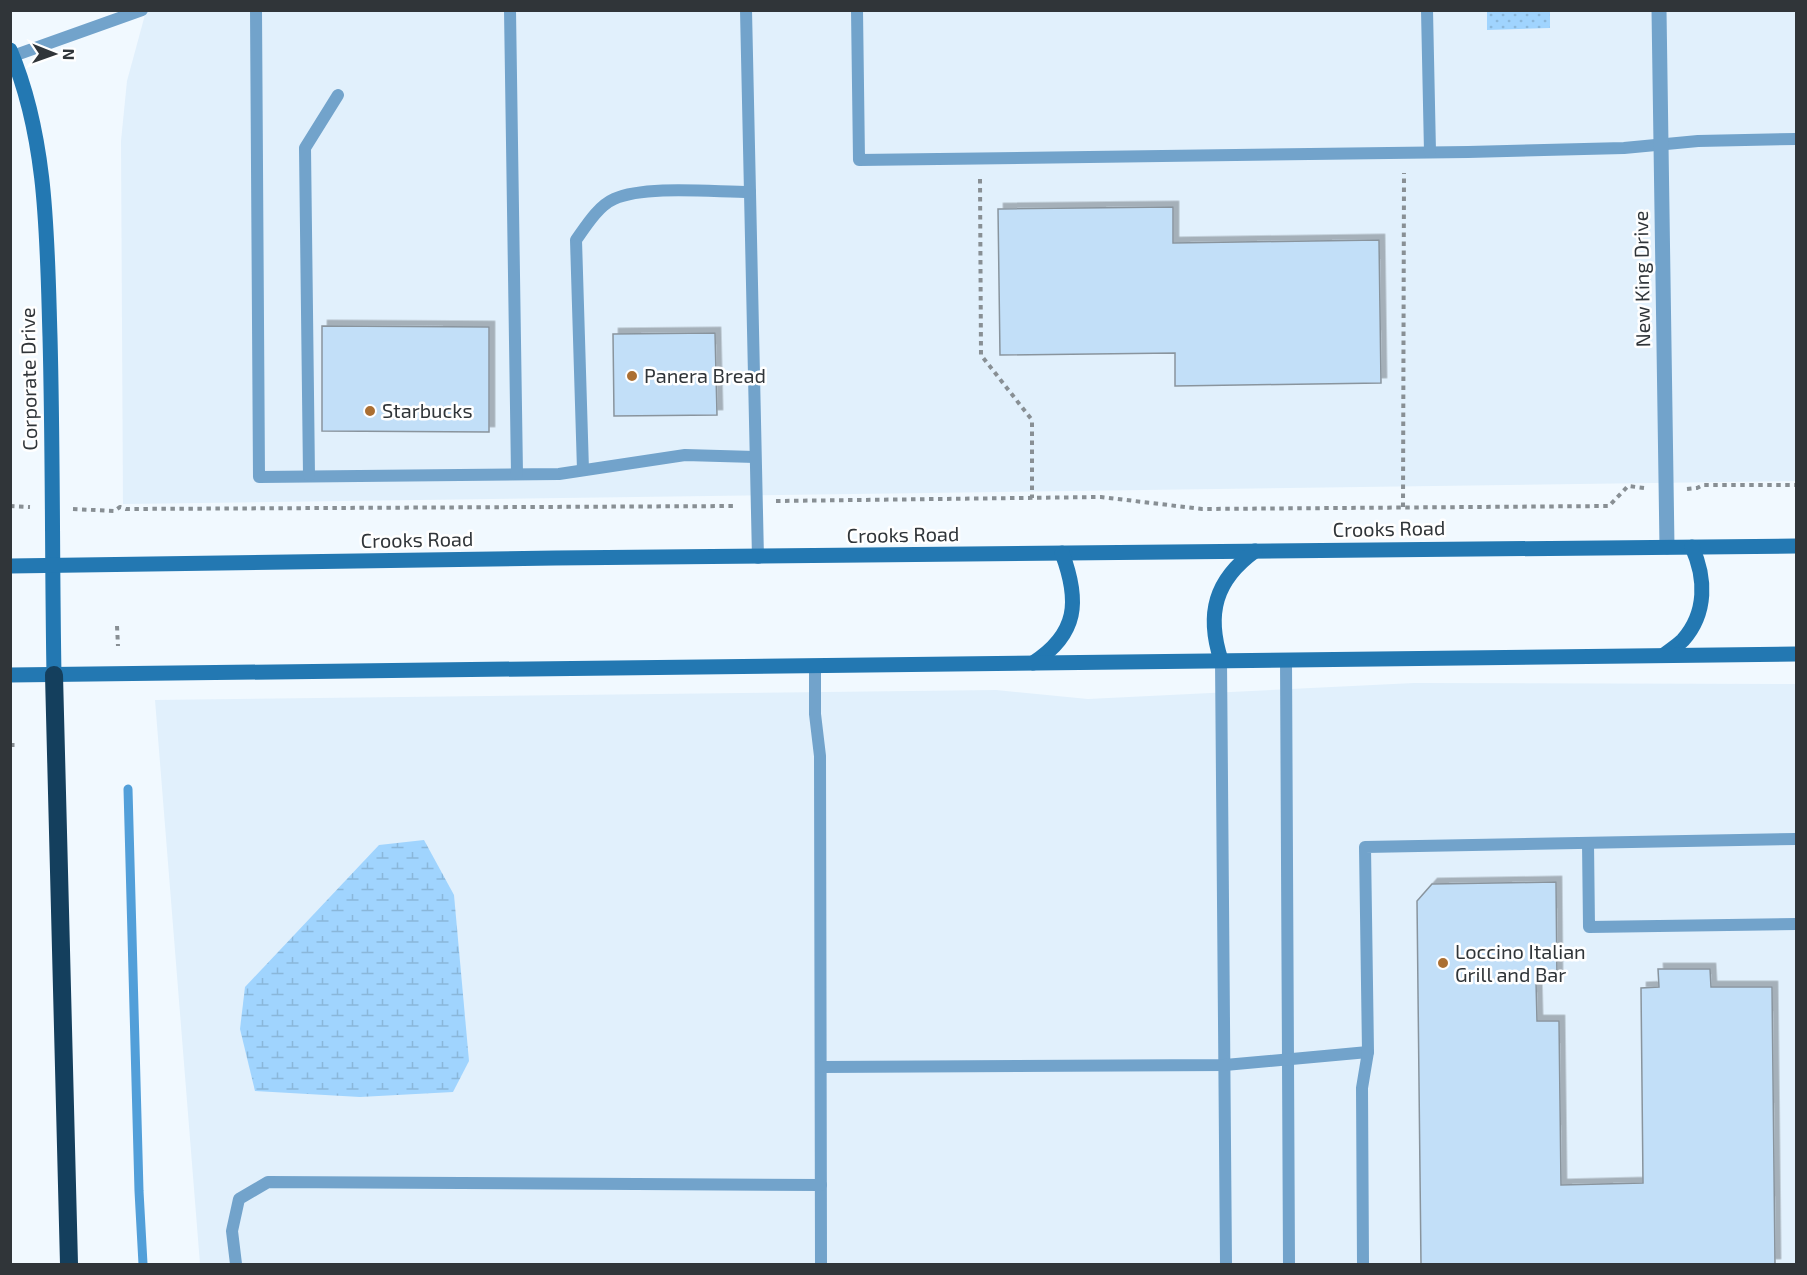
<svg xmlns="http://www.w3.org/2000/svg" width="1807" height="1275" font-family="'Exo 2',sans-serif">
<style>
.built{fill:#e1f0fc}
.wetland{fill:url(#wetland-marsh)}
.park{fill:url(#park-dots)}
.lines{fill:none;stroke-linecap:round;stroke-linejoin:round}
.stream{stroke:#529fd9;stroke-width:9}
.building{fill:#c2dff8;stroke:#89949d;stroke-width:1.5;filter:url(#shadow)}
.path{stroke:#888f94;stroke-width:4;stroke-dasharray:4.5 4.5;stroke-linecap:butt}
.lane{stroke:#72a3cb;stroke-width:12}
.street{stroke:#72a3cb;stroke-width:15}
.secondary{stroke:#2378b2;stroke-width:15}
.highway{stroke:#143f5d;stroke-width:18}
.poi-dot{fill:#ab6f32;stroke:#fff;stroke-width:2}
.labels{text-anchor:middle;stroke-width:5;stroke-linejoin:round;paint-order:stroke}
.street-label{font-size:20px;fill:#303539;stroke:#fff}
.poi-label{font-size:20px;fill:#303539;stroke:#fff;text-anchor:start}
</style>
<defs>
<pattern id="wetland-marsh" width="20" height="14" patternUnits="userSpaceOnUse" patternTransform="scale(1.5)"><rect width="20" height="14" fill="#a0d4fe"/><path d="M1 5h8M5 5V1M11 12h8M15 12V8" fill="none" stroke="#8ab7da"/></pattern>
<pattern id="park-dots" width="8" height="8" patternUnits="userSpaceOnUse" patternTransform="scale(1.5)"><rect width="8" height="8" fill="#a0d4fe"/><path d="M2 2h.1M6 6h.1" fill="none" stroke="#8ab7da" stroke-width="1.8" stroke-linecap="round"/></pattern>
<filter id="shadow"><feDropShadow dx="5.5" dy="-5.5" stdDeviation="0" flood-color="#0004"/></filter>
</defs>
<rect width="100%" height="100%" fill="#f1f9ff"/>
<!-- built -->
<g class="built">
<path d="M146,11H1796V481L123,504L121,141L127,81Z"/>
<path d="M1414,683L1796,684V1264H200L155,700L996,690L1088,699Z"/>
</g>
<!-- wetland -->
<path class="wetland" d="M424,840L454,895L469,1061L453,1092L360,1097L255,1091L240,1029L245,987L379,845Z"/>
<!-- park -->
<path class="park" d="M1487,11H1550V28L1487,30Z"/>
<g class="lines">
<!-- stream -->
<path class="stream" d="M128,789L139,1191L143,1264"/>
</g>
<!-- building -->
<g class="building">
<path d="M1173,207V243L1379,240L1381,383L1175,386V353L1000,355L998,209Z"/>
<path d="M322,326L489,327V432L322,431Z"/>
<path d="M715,333L717,415L614,416L613,334Z"/>
<path d="M1556,882L1557,982H1536L1537,1021H1559L1561,1185L1643,1183L1641,988L1659,987L1658,969H1710L1711,987H1772L1775,1264H1421L1417,901L1432,884Z"/>
</g>
<g class="lines">
<!-- path -->
<g class="path">
<path d="M980,179L981,355L1032,420V498"/>
<path d="M1687,489L1697,488L1703,485H1796"/>
<path d="M776,501L1101,497L1202,509L1609,506L1628,486L1644,488"/>
<path d="M10,506L30,507"/>
<path d="M1403,507L1404,173"/>
<path d="M73,509L114,511L120,507L126,509L736,506"/>
<path d="M117,626L118,646"/>
<path d="M10,745H19"/>
</g>
<!-- lane -->
<g class="lane">
<path d="M256,10L259,477L559,474L685,455L755,457"/>
<path d="M510,10L517,474"/>
<path d="M746,10L758,558"/>
<path d="M857,10L859,160L1468,152L1624,148L1698,141L1796,139"/>
<path d="M1427,10L1430,152"/>
<path d="M13,56L142,10"/>
<path d="M583,470L576,240C586,226 598,206 614,199C646,185 713,192 750,192"/>
<path d="M309,475L305,148L338,95"/>
<path d="M1286,659L1289,1264"/>
<path d="M1221,660L1226,1264"/>
<path d="M815,665V714L820,756L821,1264"/>
<path d="M1588,843L1589,927L1796,924"/>
<path d="M821,1067L1225,1065L1368,1052"/>
<path d="M236,1264L232,1231L239,1199L268,1182L821,1185"/>
<path d="M1363,1264L1362,1088L1368,1052L1365,847L1796,839"/>
</g>
<!-- street -->
<path class="street" d="M1659,10L1667,547"/>
<!-- secondary -->
<g class="secondary">
<path d="M10,50C48,139 47,242 50,337C53,450 52,563 54,675"/>
<path d="M10,566L555,558L1796,546"/>
<path d="M1664,655C1670,650 1677,646 1683,640C1707,613 1706,578 1692,547"/>
<path d="M1221,660C1206,614 1215,580 1255,551"/>
<path d="M1033,663C1078,634 1080,601 1062,553"/>
<path d="M10,675L1796,654"/>
</g>
<!-- highway -->
<path class="highway" d="M54,675L69,1264"/>
</g>
<!-- markers -->
<g class="poi-dot">
<circle cx="632" cy="376" r="6"/>
<circle cx="370" cy="411" r="6"/>
<circle cx="1443" cy="963" r="6"/>
</g>
<g class="labels">
<!-- street labels -->
<g class="street-label">
<text transform="translate(1642 279) rotate(-91)" y="7">New King Drive</text>
<text transform="translate(29 379) rotate(-91)" y="7">Corporate Drive</text>
<text transform="translate(1389 529) rotate(-1)" y="7">Crooks Road</text>
<text transform="translate(903 535) rotate(-1)" y="7">Crooks Road</text>
<text transform="translate(417 540) rotate(-1)" y="7">Crooks Road</text>
</g>
<!-- poi labels -->
<g class="poi-label">
<text x="644" y="383">Panera Bread</text>
<text x="382" y="418">Starbucks</text>
<text x="1455" y="959">Loccino Italian<tspan x="1455" dy="23">Grill and Bar</tspan></text>
</g>
</g>
<!-- border -->
<rect width="1807" height="1275" fill="none" stroke="#303539" stroke-width="24"/>
<!-- north arrow -->
<g transform="translate(54 54) rotate(91)" stroke="#ffffff" stroke-width="4.5" paint-order="stroke">
<path d="M0-4.5L10 22L0 15L-10 22Z" fill="#303539"/>
<text y="-9" font-size="16" font-weight="bold" text-anchor="middle" fill="#303539">N</text>
</g>
</svg>
